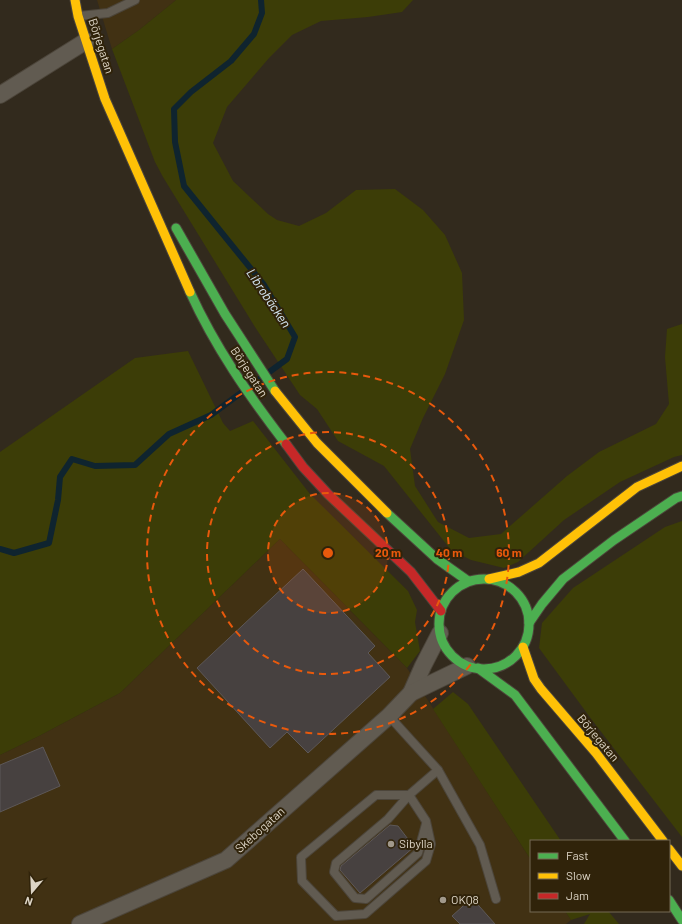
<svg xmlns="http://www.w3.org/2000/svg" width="682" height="924" font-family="Barlow,sans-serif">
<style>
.built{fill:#413113}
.green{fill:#3c3d07}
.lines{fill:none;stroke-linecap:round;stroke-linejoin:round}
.stream{stroke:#0f242f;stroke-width:6}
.building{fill:#474140;stroke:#5d5858}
.lane-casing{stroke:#4c453a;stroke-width:10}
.street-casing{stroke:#4c453a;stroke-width:18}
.fast-casing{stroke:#4c453a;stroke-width:11}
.slow-casing{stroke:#4c453a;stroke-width:11}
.jam-casing{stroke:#4c453a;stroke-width:11}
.lane{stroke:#615b51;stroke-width:8}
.street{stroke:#615b51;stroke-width:16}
.fast{stroke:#4caf50;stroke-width:9}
.slow{stroke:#ffc107;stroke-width:9}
.jam{stroke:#c62828;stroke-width:9}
.ring{fill:none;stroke:#e8590c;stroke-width:2;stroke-dasharray:7 5}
.poi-dot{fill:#a1998b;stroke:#30230a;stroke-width:1.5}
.labels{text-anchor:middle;stroke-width:4;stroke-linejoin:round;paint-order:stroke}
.street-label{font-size:12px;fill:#ddd5c6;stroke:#30230a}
.poi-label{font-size:12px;fill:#ddd5c6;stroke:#30230a;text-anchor:start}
.water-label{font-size:13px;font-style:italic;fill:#d4e6f3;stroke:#30230a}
.centre{fill:#e8590c;stroke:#30230a;stroke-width:2}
.ring-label{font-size:12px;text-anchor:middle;font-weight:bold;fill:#e8590c;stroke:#30230a;stroke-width:4;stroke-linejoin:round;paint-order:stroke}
</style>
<rect width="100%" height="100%" fill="#322a1d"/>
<!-- built -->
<g class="built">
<path d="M97,0H176L139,30L112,49Z"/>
<path d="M280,539L407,668L531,860V911H565L571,920L566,924H0V755L39,736L120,693Z"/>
</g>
<!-- green -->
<g class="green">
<path d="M176,0H413L402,12L368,17L321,21L292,35L269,58L227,107L213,143L233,181L268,214L277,220L299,226L326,213L356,190L395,189L423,210L445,235L462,273L464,320L445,374L423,418L410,449L415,486L438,522L469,538L501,534L567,476L599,452L656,424L669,404L665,357L667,329L682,324V455L674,457L620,482L564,520L518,562L504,568L471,560L451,550L384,466L338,441L317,409L300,395L255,327L163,177L155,162L112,49L139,30Z"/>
<path d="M188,351L223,423L230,431L253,421L310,494L408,591L417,610L415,622L420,651L407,668L280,539L120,693L39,736L0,755V452L135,358Z"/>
<path d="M682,521V837L592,720L539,648L542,623L573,588L665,527Z"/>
<path d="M453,692L468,704L561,841H531V860L433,709Z"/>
<path d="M565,911H608L619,924H584L590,914L571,920Z"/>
</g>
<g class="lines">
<!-- stream -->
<path class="stream" d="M0,549L14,553L49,543L58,500L60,477L72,459L95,466L135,465L169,434L211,415L287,359L295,337L264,285L184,186L175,142L174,109L191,92L231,61L254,34L262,13L261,0"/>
</g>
<!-- building -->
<g class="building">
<path d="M303,569L375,646L368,653L390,677L308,753L287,732L270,748L197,668Z"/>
<path d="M43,747L60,786L0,812V765Z"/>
<path d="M390,825L398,826L414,847L360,893L340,870L341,866Z"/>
<path d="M472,898L495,924H460L452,916Z"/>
</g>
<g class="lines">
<!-- lane casing -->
<g class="lane-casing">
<g id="lane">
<path d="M79,16L108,13L135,0"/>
<path d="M389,716L438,770L480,845L496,899"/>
<path d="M376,795H409L426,821L431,844L426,861L365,914L336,916L302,881L301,857Z"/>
<path d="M426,824L418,853L366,899L355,898L334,872L336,863L388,819L409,795L438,770"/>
</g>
</g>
<!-- street casing -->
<g class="street-casing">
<g id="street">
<path d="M0,95L86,41"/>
<path d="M411,693L423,666L440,633"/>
<path d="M80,924L226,860L389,716L411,693L467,666"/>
</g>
</g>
<!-- fast casing -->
<g class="fast-casing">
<g id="fast">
<path d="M176,228L225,314L275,391"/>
<path d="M190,292C215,347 249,396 286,444"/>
<path d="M387,513L437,559L468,581"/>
<circle cx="484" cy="624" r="45"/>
<path d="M529,623L542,604L563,579L614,540L676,498L682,496"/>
<path d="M478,668L515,695L625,841"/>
<path d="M669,900L682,920"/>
</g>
</g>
<!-- slow casing -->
<g class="slow-casing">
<g id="slow">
<path d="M75,0L78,16L105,99L190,292"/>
<path d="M275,391L317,443L387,513"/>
<path d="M489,579L519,572L539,563L637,487L682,466"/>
<path d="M523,647L534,679L541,689L596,753L663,841"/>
<path d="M669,849L682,866"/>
</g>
</g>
<!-- jam casing -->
<g class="jam-casing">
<path id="jam" d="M286,444L303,467L328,494L411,572L441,611"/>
</g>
<!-- lane -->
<use href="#lane" class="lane"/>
<!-- street -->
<use href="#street" class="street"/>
<!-- fast -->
<use href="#fast" class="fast"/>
<!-- slow -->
<use href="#slow" class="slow"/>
<!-- jam -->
<use href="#jam" class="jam"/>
</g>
<!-- distance rings -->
<circle cx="328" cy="553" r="60" fill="#e8590c" fill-opacity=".12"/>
<g class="ring">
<circle cx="328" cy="553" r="60"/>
<circle cx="328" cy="553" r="121"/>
<circle cx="328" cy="553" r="181"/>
</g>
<!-- markers -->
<g class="poi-dot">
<circle cx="391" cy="844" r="4"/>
<circle cx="443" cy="900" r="4"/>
</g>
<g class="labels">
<!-- street labels -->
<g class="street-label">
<text transform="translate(101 46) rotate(72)" y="4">Börjegatan</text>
<text transform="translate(249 372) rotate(57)" y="4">Börjegatan</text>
<text transform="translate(598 738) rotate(50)" y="4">Börjegatan</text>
<text transform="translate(260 830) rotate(-42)" y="4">Skebogatan</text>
</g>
<!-- poi labels -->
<g class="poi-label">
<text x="399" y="848">Sibylla</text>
<text x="451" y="904">OKQ8</text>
</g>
<!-- water labels -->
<g class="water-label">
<text transform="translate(269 298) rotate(56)" y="5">Librobäcken</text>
</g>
</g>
<circle cx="328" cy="553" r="6" class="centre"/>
<g class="ring-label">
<text x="388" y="557">20 m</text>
<text x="449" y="557">40 m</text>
<text x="509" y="557">60 m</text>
</g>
<!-- legend -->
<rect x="530" y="840" width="140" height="72" fill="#30230a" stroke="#756a55"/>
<rect x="538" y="853" width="20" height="6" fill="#4caf50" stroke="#756a55"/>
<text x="566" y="860" font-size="12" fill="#ddd5c6">Fast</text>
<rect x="538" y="873" width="20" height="6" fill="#ffc107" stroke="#756a55"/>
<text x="566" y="880" font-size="12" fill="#ddd5c6">Slow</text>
<rect x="538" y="893" width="20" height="6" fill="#c62828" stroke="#756a55"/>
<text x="566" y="900" font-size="12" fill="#ddd5c6">Jam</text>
<!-- north arrow -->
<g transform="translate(32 892) rotate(199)" stroke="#30230a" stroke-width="3" paint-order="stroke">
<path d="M0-3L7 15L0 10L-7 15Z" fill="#ddd5c6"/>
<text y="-6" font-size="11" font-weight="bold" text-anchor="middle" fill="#ddd5c6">N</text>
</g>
</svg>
